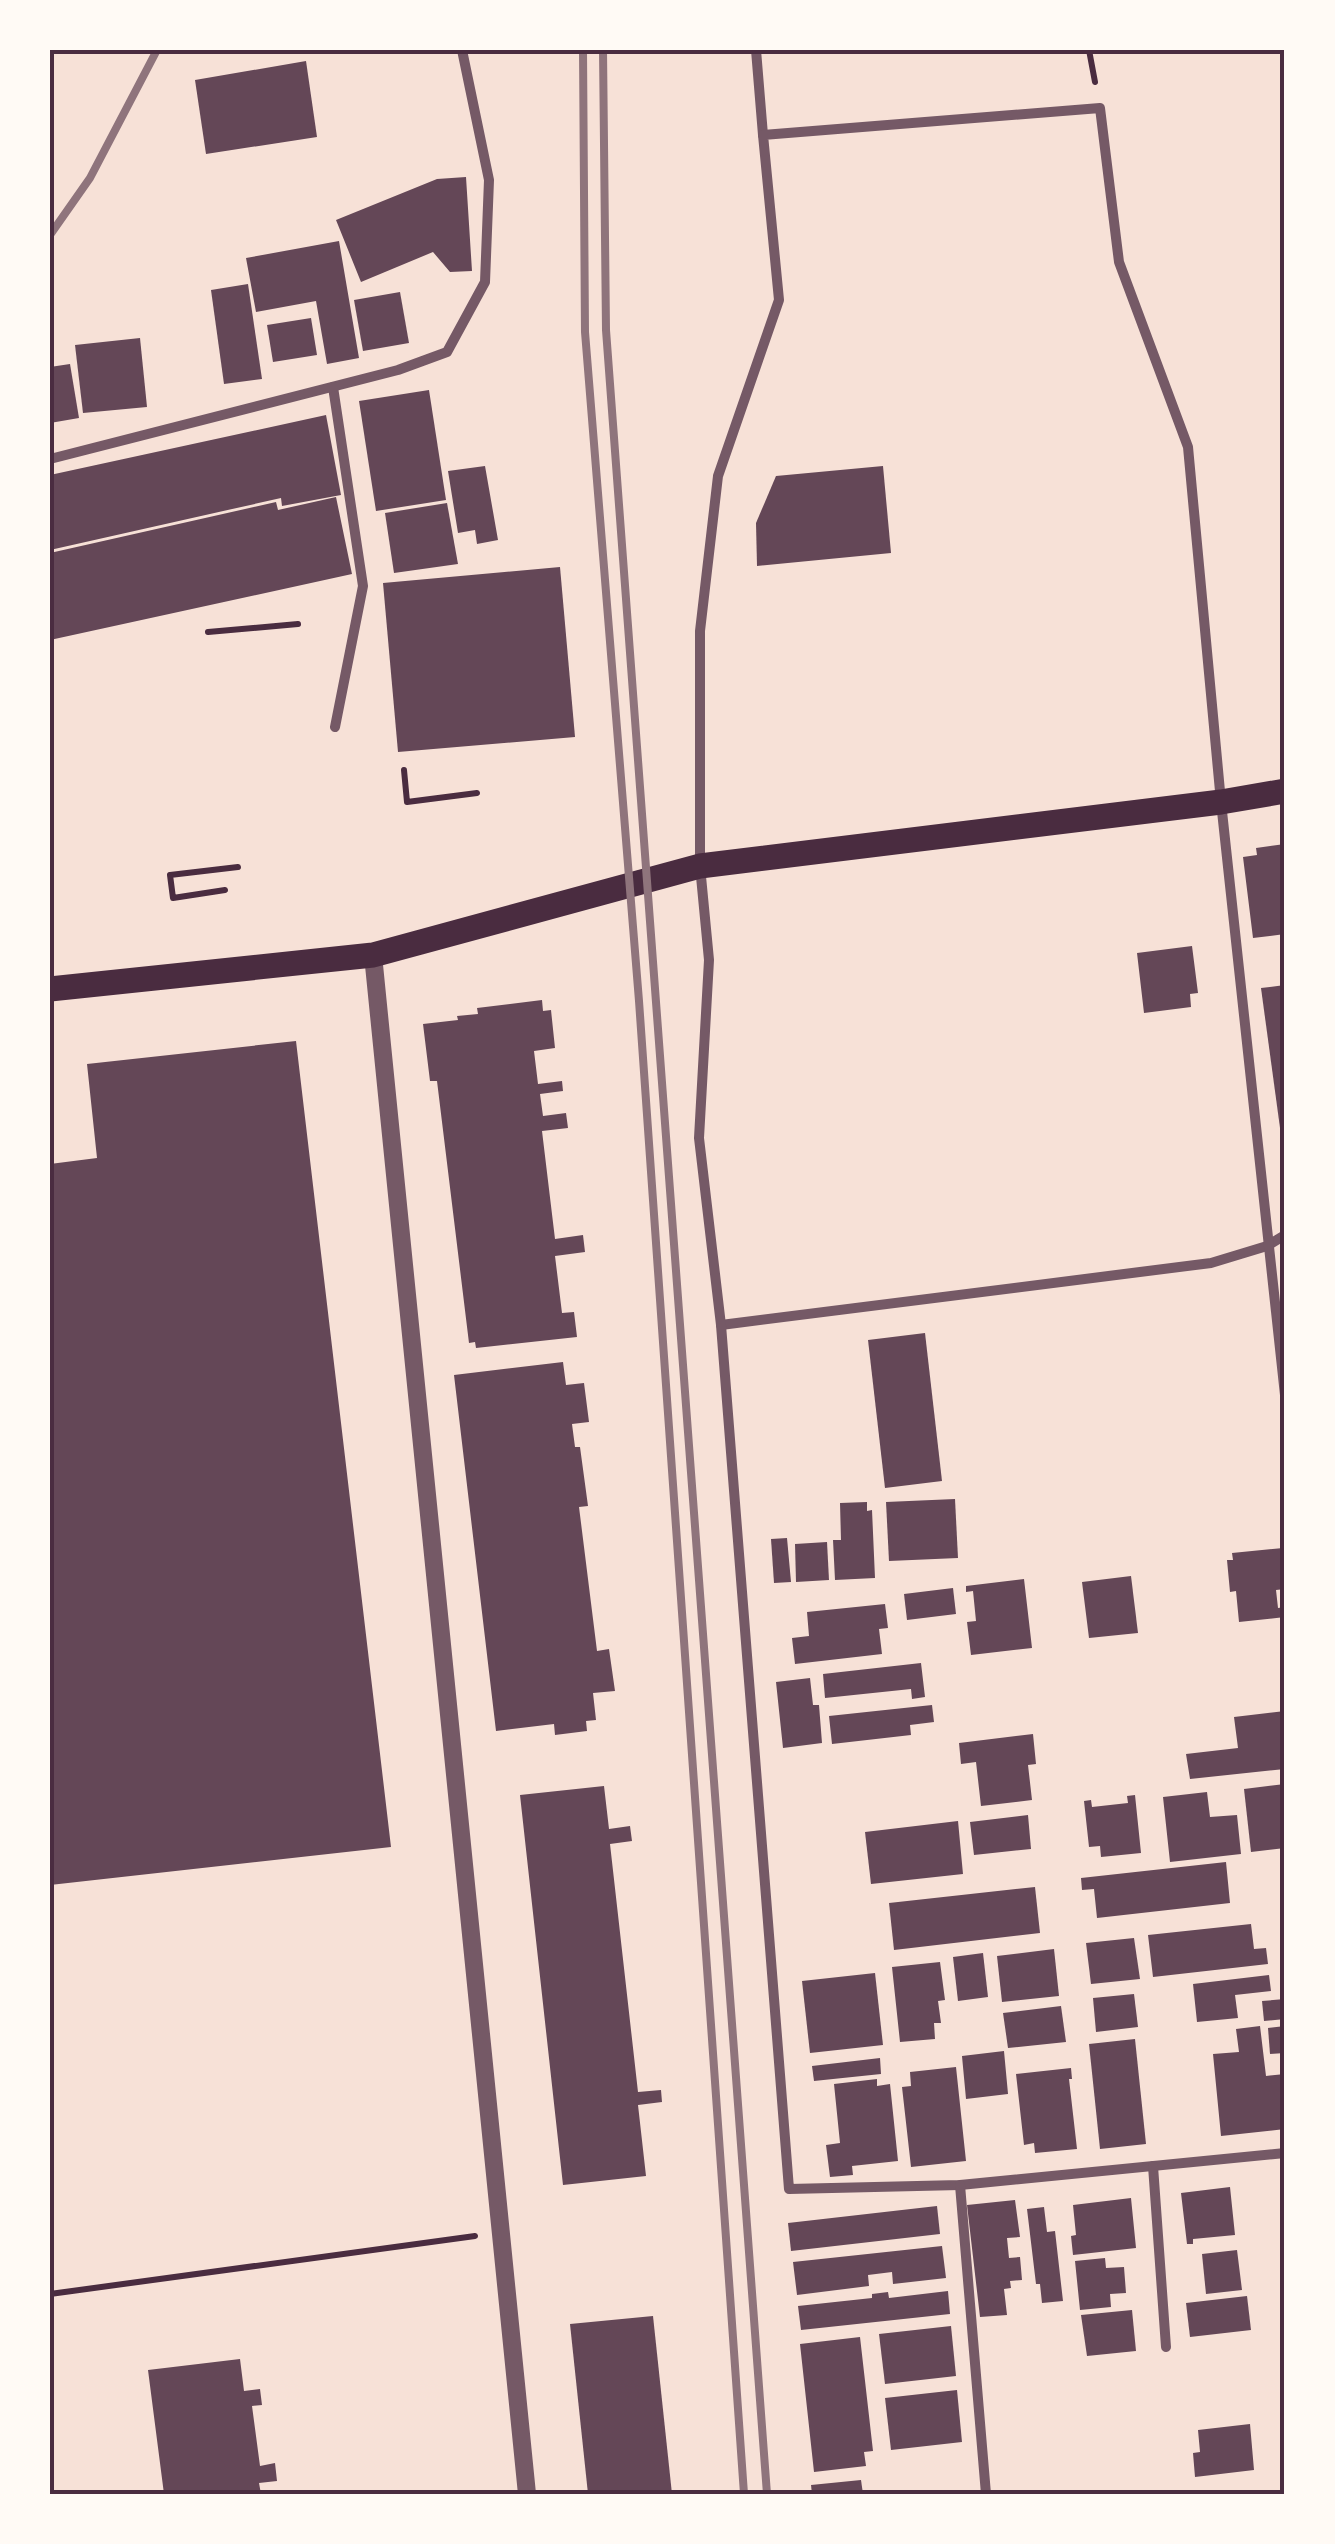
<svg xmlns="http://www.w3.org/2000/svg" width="1335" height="2544" font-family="Mulish,sans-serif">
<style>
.building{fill:#644757}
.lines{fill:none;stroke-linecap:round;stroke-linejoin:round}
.path{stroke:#4a2c40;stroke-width:6}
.minor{stroke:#755966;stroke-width:10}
.tertiary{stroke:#755966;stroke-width:18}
.primary{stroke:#4a2c40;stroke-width:25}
.rail{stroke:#8f747c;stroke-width:8}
.neatline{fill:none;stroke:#4a2c40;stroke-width:4}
</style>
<rect width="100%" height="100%" fill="#f7e1d7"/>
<!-- building -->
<g class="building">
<path d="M306,61L317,137L206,154L195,80Z"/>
<path d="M466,177L472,271L450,272L433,252L361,282L336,220L437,179Z"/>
<path d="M339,241L359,358L327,364L316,301L256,312L246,258Z"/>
<path d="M248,284L262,379L224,384L211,290Z"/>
<path d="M400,292L409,343L363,351L354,300Z"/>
<path d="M311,318L317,355L273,362L267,325Z"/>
<path d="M140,338L147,407L83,413L75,345Z"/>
<path d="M70,364L79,418L50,423V367Z"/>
<path d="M429,390L446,500L376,511L359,401Z"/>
<path d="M326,415L341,495L282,506L281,498L50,550V475Z"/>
<path d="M485,466L498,540L477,544L475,530L458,533L448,471Z"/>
<path d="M883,466L891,553L757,566L756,523L776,476Z"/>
<path d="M336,497L352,574L50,640V553L276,502L278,510Z"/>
<path d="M447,503L458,564L394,573L385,513Z"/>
<path d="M560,567L575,737L398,752L383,583Z"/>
<path d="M1285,844V934L1253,938L1243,857L1257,855L1256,848Z"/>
<path d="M1192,946L1198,993L1190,994L1191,1007L1144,1013L1137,953Z"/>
<path d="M1285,985V1150H1283L1261,988Z"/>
<path d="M542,1000L543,1011L551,1010L555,1048L534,1051L538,1084L562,1081L563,1091L540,1094L543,1116L566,1113L568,1128L542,1131L555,1239L583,1235L585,1252L555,1256L562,1313L574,1312L577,1337L476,1348L475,1342L469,1343L437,1081H430L423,1024L458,1020L457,1016L478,1014L477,1008Z"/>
<path d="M296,1041L391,1847L50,1885V1164L97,1158L87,1064Z"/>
<path d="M925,1333L942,1481L885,1488L868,1340Z"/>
<path d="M563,1362L566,1385L584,1383L589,1422L572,1424L575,1447H580L588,1506L579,1507L597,1651L609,1649L615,1691L593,1693L596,1720L586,1721L587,1731L555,1735L554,1724L496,1731L454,1375Z"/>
<path d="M955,1499L958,1558L889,1561L886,1502Z"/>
<path d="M867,1502V1511L872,1510L875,1578L835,1580L833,1540H841L840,1503Z"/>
<path d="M787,1538L791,1582L774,1583L771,1539Z"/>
<path d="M827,1542L829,1580L796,1582L795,1544Z"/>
<path d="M1283,1548L1285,1589L1276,1590L1278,1608L1285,1607V1617L1239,1622L1236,1591L1230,1592L1227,1560H1233L1232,1553Z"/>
<path d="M1131,1576L1138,1633L1089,1638L1082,1582Z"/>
<path d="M1024,1579L1032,1648L971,1655L967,1622L976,1621L973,1591L966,1592V1586Z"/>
<path d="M953,1588L956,1614L907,1620L904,1594Z"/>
<path d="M885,1604L888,1628L879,1629L882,1654L795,1664L792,1638L809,1636L807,1612Z"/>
<path d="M921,1663L925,1697L912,1699L911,1689L825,1698L823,1674Z"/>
<path d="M810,1678L813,1705H819L822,1743L783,1748L776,1682Z"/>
<path d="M932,1705L934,1722L910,1725L911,1735L832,1744L829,1716Z"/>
<path d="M1285,1711V1769L1190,1779L1186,1754L1238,1748L1234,1717Z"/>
<path d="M1033,1734L1036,1764L1028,1765L1032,1800L981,1806L976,1762L961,1764L959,1743Z"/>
<path d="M1285,1784V1848L1251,1852L1244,1789Z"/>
<path d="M604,1786L609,1829L630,1826L632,1841L610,1844L638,2092L661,2090L662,2102L638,2105L646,2176L563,2185L520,1795Z"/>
<path d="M1207,1792L1210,1817L1237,1815L1241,1854L1170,1862L1163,1797Z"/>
<path d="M1135,1795L1141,1853L1101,1857L1100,1846L1089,1847L1084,1801L1091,1800L1092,1807L1128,1803L1127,1796Z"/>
<path d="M1028,1815L1031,1849L974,1855L970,1822Z"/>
<path d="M958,1821L963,1874L871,1884L865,1832Z"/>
<path d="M1226,1862L1230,1903L1097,1918L1094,1889L1082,1890L1081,1878Z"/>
<path d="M1035,1887L1040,1933L894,1950L889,1903Z"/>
<path d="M1251,1924L1254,1949L1266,1948L1268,1964L1153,1977L1148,1935Z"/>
<path d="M1134,1938L1140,1979L1091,1984L1086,1943Z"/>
<path d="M1054,1949L1059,1996L1002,2002L997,1956Z"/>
<path d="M983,1953L988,1997L958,2001L953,1957Z"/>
<path d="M940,1962L945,2000L938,2001L941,2023H934L935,2039L900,2042L892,1967Z"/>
<path d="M875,1973L883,2045L810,2053L802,1981Z"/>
<path d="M1269,1975L1271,1991L1235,1995L1238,2018L1197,2022L1193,1984Z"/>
<path d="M1134,1994L1138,2027L1096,2032L1093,1998Z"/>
<path d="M1285,1999V2019L1264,2021L1262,2001Z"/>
<path d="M1061,2006L1066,2042L1008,2048L1003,2013Z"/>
<path d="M1260,2026L1266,2076L1285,2074V2129L1221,2136L1213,2054L1239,2052L1236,2029Z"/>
<path d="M1285,2026V2053L1270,2054L1268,2028Z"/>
<path d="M1135,2039L1146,2144L1100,2149L1089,2044Z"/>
<path d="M1004,2051L1008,2094L966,2099L962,2056Z"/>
<path d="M880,2058L881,2074L814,2081L812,2066Z"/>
<path d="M956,2067L966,2161L911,2167L902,2087L911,2086L910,2072Z"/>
<path d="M1071,2068L1072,2079H1069L1077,2149L1035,2153L1034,2143L1024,2145L1016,2074Z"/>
<path d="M877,2079V2086L890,2084L898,2161L852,2166L853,2175L830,2177L826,2145L840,2143L834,2084Z"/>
<path d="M1230,2187L1235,2235L1193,2239V2244H1187L1181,2193Z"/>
<path d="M1131,2198L1136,2248L1073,2255L1071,2236L1076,2235L1073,2205Z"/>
<path d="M1015,2200L1020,2237L1007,2238L1009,2258L1020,2257L1022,2280L1010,2281L1011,2288L1004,2289L1007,2315L980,2317L967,2205Z"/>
<path d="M937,2206L940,2234L791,2251L788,2223Z"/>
<path d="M1044,2207L1047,2232L1055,2231L1063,2301L1042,2303L1040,2284H1036L1027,2209Z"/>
<path d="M942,2246L946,2278L893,2284L892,2272L868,2275L869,2286L797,2295L793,2262Z"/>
<path d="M1237,2250L1242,2290L1206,2294L1202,2254Z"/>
<path d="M1105,2258L1106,2268L1124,2267L1126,2293L1110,2294L1111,2307L1080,2310L1075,2261Z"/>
<path d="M948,2291L950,2314L801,2330L798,2306L872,2298V2294L888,2292L889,2298Z"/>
<path d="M1247,2296L1251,2330L1190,2337L1186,2303Z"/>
<path d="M1132,2310L1136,2351L1087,2356L1081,2315Z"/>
<path d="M653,2316L672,2494H588L570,2324Z"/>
<path d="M951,2326L956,2376L885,2384L879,2334Z"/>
<path d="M860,2337L873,2451L864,2452L866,2466L814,2472L800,2344Z"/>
<path d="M240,2359L244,2391L260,2389L262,2405L252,2406L260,2466L275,2463L277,2481L259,2483L261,2494H164L148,2370Z"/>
<path d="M957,2390L962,2442L891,2450L885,2398Z"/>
<path d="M1250,2424L1254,2470L1195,2477L1193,2453L1200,2452L1198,2430Z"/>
<path d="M861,2480L863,2494H812L811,2485Z"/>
</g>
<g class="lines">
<!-- path -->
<g class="path">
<path d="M1089,50L1095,82"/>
<path d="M208,632L298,624"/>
<path d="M404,770L407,802L477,793"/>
<path d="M225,890L173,898L170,875L238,867"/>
<path d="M50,2294L475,2236"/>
</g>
<!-- minor -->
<g class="minor">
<path d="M756,50L763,135"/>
<path d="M333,387L363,586L335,727"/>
<path d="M50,459L398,370L447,352L485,282L489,180L462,50"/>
<path d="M721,1325L1211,1263L1267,1246L1285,1235"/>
<path d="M1285,1395L1221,802L1188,447L1119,262L1100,108L763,135L779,300L718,476L700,631V866L709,960L699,1138L721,1325L789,2189L960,2185L1285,2153"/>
<path d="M1153,2166L1166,2347"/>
<path d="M960,2185L986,2494"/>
</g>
<!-- tertiary -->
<path class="tertiary" d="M373,955L527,2494"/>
<!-- primary -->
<path class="primary" d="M50,989L373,955L700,866L1221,802L1285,791"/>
<!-- rail -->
<g class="rail">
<path d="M583,50L585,332L639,1001L744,2494"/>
<path d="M603,50L606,330L767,2494"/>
<path d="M50,235L90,178L157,50"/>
</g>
</g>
<!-- border -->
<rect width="1335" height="2544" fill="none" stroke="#fffaf5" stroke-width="105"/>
<rect x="52" y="52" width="1230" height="2440" class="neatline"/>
</svg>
